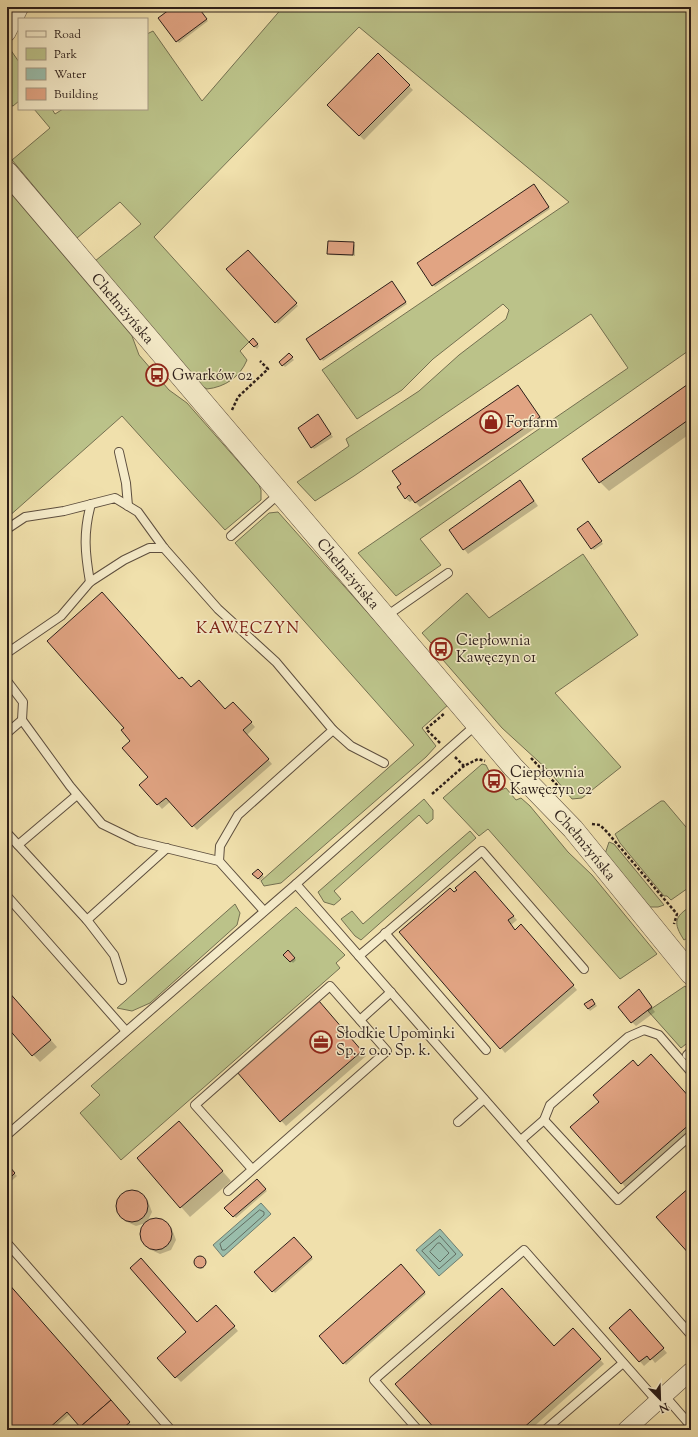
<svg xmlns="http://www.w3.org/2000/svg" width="698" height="1437" font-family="'Sorts Mill Goudy',serif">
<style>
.green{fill:#bbc289;stroke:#747051}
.water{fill:#9abdab;stroke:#6e7d71}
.shadow{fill:#0003}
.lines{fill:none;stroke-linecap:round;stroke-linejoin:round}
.shore{stroke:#636e62;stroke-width:1}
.building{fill:#e1a483;stroke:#2c1e19}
.service-casing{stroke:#5d4e3e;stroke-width:10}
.minor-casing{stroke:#5d4e3e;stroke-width:18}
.tertiary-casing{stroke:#5d4e3e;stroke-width:22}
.path{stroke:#2c1e19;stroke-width:2.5;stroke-dasharray:3 2;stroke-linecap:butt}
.service{stroke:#f5ebc9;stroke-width:8}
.minor{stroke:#f5ebc9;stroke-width:17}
.tertiary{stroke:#f5ebc9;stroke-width:21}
.labels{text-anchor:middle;stroke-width:3;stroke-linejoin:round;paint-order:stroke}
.street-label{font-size:15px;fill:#2c1e19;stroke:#f5ebc9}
.poi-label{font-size:15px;fill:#2c1e19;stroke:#f5ebc9;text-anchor:start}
.neighbourhood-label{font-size:16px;letter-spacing:1px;fill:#7a1f14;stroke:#f5ebc9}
</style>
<rect width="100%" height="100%" fill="#f0e0ac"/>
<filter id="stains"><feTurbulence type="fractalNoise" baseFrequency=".005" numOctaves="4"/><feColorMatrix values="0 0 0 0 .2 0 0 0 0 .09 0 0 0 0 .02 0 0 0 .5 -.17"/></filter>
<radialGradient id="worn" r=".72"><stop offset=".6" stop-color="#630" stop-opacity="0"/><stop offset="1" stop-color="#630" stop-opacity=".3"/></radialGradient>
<!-- green -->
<g class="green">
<path d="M283,7H691V349L420,539L441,565L396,596L358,553L628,368L591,314L354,476L315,501L297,482L349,446L346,439L419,391L459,355L506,319L509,310L503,304L433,359L402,390L357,419L322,370L569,202L359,27L154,237L249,342L240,351L247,360C240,377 225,387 207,389L202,386L95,261L141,224L120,202L77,238L12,160L50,128L34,109H52L55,114L63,109H147V34L153,31L202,101Z"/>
<path d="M10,49L19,62V101L13,106L7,104V54Z"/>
<path d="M7,189L132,336L139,355L169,390L187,403L259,485L261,490V500L225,530L122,416L7,518Z"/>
<path d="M278,512L449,704L422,728L436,746L426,757L281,883L264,886L261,881L414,745L235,543L269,513Z"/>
<path d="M583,554L638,635L555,693L621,767L582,798L572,799L549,771L502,728L443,660L449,654L437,640L431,643L422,633L467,593L489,618Z"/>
<path d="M482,764L486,765L489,771L484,775L498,791L506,788L516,800L521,798L530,806L568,852L592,875L657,954L620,979L488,829L479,836L443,798Z"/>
<path d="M424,799L433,810V819L427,824L419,815L334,891L341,899L334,905L324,902L318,892Z"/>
<path d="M661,801H664L691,833V886L671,900L667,896H664L620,843L615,834Z"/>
<path d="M470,831L476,838L361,940L355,936L341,919L352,911L363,924Z"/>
<path d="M609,842L614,844L664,905L658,907H650L605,854Z"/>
<path d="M235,904L240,913L237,925L150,1003L132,1011L117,1008Z"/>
<path d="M691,906V936L684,940C673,923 674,917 691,906Z"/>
<path d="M296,907L345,955L336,963L340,968L121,1160L80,1113L100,1095L91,1086Z"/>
<path d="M685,986L691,993V1040L681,1048L648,1011Z"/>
</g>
<!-- water -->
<g class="water">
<path d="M261,1203L271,1214L223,1257L213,1245Z"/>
<path d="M440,1229L463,1255L439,1276L416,1250Z"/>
</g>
<!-- shadow -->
<g class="shadow">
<path d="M89,7H97L93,11Z"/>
<path d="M158,7H164L161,10Z"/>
<path d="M175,7H197L208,21L179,43L160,18Z"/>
<path d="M378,55L413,90L364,140L328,105Z"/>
<path d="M536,188L550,209L435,287L433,285Z"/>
<path d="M353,243L355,245V256L330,255L328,253Z"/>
<path d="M248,251L298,306L278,324L228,269Z"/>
<path d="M394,284L407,304L323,361L307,339Z"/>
<path d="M253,339L259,346L257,349L250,342Z"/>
<path d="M289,355L294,360L285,367L280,362Z"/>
<path d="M691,383V433L609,491L600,482Z"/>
<path d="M518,386L544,422L420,507L413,500L410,502L405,498Z"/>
<path d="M320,418L333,437L314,449L312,447Z"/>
<path d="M524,486L538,506L468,554L450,530Z"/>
<path d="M590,525L603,544L594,550L592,548Z"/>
<path d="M180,680L225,710L238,707L255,727L247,735L272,764L197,830L171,801L162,809L141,785L149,777L132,741Z"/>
<path d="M258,870L264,877L260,881L254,874Z"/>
<path d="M479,876L517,920L511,925L516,931L526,930L577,990L505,1053L501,1048L454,893Z"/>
<path d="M288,952L296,960L293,963L285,955Z"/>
<path d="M7,990L57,1047L40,1062L7,1027Z"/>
<path d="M639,991L655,1012L636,1026L632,1022Z"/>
<path d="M594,1002L597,1006L590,1011L586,1005Z"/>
<path d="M323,1007L366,1056L286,1126L239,1073Z"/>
<path d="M638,1067L691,1100V1131L626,1188L622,1183Z"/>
<path d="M188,1132L231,1181L190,1217L138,1158Z"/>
<path d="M9,1168L17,1176L7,1185V1169Z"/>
<path d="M257,1181L267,1191L236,1218L226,1208Z"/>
<path d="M133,1191L148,1201L152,1212L147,1222L157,1219L167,1224L172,1229L176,1240L171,1250L160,1254L149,1249L145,1244L141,1233L146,1223L136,1226L125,1221L121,1216L117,1205L122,1195Z"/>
<path d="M294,1238L313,1259L275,1293L256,1272Z"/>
<path d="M201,1257L203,1259L204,1268L201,1269L196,1266V1260Z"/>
<path d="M401,1265L426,1294L346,1365L320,1336Z"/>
<path d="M7,1283L131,1425L125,1430H84L70,1414L51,1430H7Z"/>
<path d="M221,1311L238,1331L181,1382L158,1358L197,1323Z"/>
<path d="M634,1315L667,1353L655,1363L652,1359L644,1366L610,1328Z"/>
<path d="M578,1334L604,1364L530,1430H438L554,1347Z"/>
</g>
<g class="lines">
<!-- shore -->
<g class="shore">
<path d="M260,1210L264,1212V1215L225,1250H222L220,1244Z"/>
<path d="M440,1236L456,1254L439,1269L422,1251Z"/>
<path d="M438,1243H440L449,1253L440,1262L430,1252Z"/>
</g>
</g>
<!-- building -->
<g class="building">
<path d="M173,7H198L207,19L176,42L158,18Z"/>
<path d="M378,53L410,85L359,136L327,105Z"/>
<path d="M534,184L549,207L432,286L417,263Z"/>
<path d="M328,241L354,242L353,255L327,254Z"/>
<path d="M248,250L297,303L275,323L226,269Z"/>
<path d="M392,281L406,302L320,360L306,339Z"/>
<path d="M253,338L258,344L254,347L249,342Z"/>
<path d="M289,353L293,357L282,366L279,362Z"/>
<path d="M691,382V418L599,483L582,459Z"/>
<path d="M518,385L540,417L415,503L409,495L405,499L397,487L401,484L392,471Z"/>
<path d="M318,414L331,434L311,448L298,428Z"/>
<path d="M520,480L534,501L463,550L449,530Z"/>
<path d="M588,521L602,541L591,549L577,529Z"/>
<path d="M102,592L179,679L182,677L191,687L199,680L225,709L233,702L252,722L243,730L269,759L192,827L166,798L157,805L139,785L148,777L122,748L130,741L121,730L124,728L47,641Z"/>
<path d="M258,869L263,874L258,879L252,874Z"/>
<path d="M475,871L514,916L508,920L515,930L521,924L574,985L500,1049L399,932L450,888L454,892L457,890L455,888Z"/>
<path d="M288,950L295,958L290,962L283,955Z"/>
<path d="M639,989L652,1007L631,1023L618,1007Z"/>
<path d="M7,990L51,1040L32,1056L7,1027Z"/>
<path d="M592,999L595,1004L588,1009L584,1004Z"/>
<path d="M319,1001L362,1051L280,1122L237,1072Z"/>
<path d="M651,1054L691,1099V1123L621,1184L570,1127L599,1102L593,1095L633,1060L638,1066Z"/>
<path d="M179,1121L223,1171L180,1208L137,1158Z"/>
<path d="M9,1166L15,1173L7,1181V1168Z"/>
<path d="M257,1179L266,1189L233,1217L224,1208Z"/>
<path d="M691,1186V1256L656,1217Z"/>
<circle cx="132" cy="1206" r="16"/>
<circle cx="156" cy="1234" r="16"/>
<path d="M294,1237L312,1257L272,1292L254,1272Z"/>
<circle cx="200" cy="1262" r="6"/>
<path d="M141,1258L197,1322L216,1305L235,1326L175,1378L157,1358L186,1332L130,1268Z"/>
<path d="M401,1264L425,1292L343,1364L319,1336Z"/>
<path d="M7,1282L111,1400L80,1427L67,1412L47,1430H7Z"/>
<path d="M502,1288L554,1346L573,1328L601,1359L521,1430H436L395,1384Z"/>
<path d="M630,1309L664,1348L650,1360L647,1356L639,1362L609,1328Z"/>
<path d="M111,1400L130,1422L121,1430H83L80,1427Z"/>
</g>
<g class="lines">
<!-- service casing -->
<g class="service-casing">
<g id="service">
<path d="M119,452L126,483L128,506"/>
<path d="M7,529L25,517L64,511L115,498L138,512L164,548L218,609L276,662L333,730L238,815L220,846L219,861"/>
<path d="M231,536L280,493"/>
<path d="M90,582C85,553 83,533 91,504"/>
<path d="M385,617L448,573"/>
<path d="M7,653L61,616L90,582L124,560L149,548H164"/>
<path d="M7,681L23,702L22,720L70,786L102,824L137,841L219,861L264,911"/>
<path d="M333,730L351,746L384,763"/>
<path d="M7,733L22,720"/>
<path d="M7,833L87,920L114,955L122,980"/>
<path d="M18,845L77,795"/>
<path d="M296,884L691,1335"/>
<path d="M7,896L126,1031"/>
<path d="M87,920L167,848"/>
<path d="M385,933L486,1050"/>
<path d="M359,956L482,851L584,969"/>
<path d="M360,1020L391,992"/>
<path d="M687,1055L691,1051"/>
<path d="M544,1120L618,1200L691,1135"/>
<path d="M458,1122L484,1099"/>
<path d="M7,1135L296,884L477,724"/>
<path d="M521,1140L544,1120L550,1105L628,1037L644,1030L659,1035L691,1072"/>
<path d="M228,1191L387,1051L330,986L195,1105L252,1169"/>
<path d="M7,1243L171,1430"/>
<path d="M664,1395L691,1426"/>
<path d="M418,1430L374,1380L524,1250L657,1401"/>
<path d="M545,1430L623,1363"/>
</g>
</g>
<!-- minor casing -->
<g class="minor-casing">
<g id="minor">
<path d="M7,33L20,7"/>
<path d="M626,1430L691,1371"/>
</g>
</g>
<!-- tertiary casing -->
<g class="tertiary-casing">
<g id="tertiary">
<path id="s1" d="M7,172L513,767L573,829L691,974"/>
</g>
</g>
<!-- path -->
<g class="path">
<path d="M232,410L238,397L268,369L260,361"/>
<path d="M440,743L426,729L445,713"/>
<path d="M455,757L464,766L478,759L485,761"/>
<path d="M531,758L558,786"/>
<path d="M432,794L464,766"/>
<path d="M592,824L600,825L607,832L677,914L674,924"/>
</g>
<!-- service -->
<use href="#service" class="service"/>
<!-- minor -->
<use href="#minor" class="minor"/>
<!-- tertiary -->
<use href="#tertiary" class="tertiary"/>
</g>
<!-- icons -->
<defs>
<g id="bus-ring" transform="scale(1.15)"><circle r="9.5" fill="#f5ebc9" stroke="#8f2418" stroke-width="1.5"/><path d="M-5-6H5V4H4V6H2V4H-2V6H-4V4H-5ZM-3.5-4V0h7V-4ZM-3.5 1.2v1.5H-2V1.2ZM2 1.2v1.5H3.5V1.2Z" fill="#8f2418"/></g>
<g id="shop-ring" transform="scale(1.15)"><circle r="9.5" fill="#f5ebc9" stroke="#8f2418" stroke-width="1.5"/><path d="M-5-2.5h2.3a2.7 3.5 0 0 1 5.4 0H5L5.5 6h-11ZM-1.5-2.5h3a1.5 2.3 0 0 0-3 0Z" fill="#8f2418"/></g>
<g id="office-ring" transform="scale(1.15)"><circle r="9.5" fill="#f5ebc9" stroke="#8f2418" stroke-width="1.5"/><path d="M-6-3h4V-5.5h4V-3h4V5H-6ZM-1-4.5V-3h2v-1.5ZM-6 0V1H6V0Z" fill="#8f2418"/></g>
</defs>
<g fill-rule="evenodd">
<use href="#bus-ring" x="157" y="375"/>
<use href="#shop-ring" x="491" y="422"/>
<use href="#bus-ring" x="441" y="649"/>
<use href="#bus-ring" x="494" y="781"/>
<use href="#office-ring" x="321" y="1042"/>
</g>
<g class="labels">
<!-- street labels -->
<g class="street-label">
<text dy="5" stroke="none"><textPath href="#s1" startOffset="179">Chełmżyńska</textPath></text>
<text dy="5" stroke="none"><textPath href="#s1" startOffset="527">Chełmżyńska</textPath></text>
<text dy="5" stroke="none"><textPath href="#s1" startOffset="887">Chełmżyńska</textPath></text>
</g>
<!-- poi labels -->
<g class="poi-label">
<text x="172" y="380">Gwarków 02</text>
<text x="506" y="427">Forfarm</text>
<text x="456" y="645">Ciepłownia<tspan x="456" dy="17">Kawęczyn 01</tspan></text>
<text x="510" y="777">Ciepłownia<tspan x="510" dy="17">Kawęczyn 02</tspan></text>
<text x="336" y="1038">Słodkie Upominki<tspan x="336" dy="17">Sp. z o.o. Sp. k.</tspan></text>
</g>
<!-- neighbourhood labels -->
<g class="neighbourhood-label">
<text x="248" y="633">KAWĘCZYN</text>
</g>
</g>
<!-- margin -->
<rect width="698" height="1437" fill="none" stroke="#f0e0ac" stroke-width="24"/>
<rect x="8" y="8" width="682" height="1421" fill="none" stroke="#2c1e19" stroke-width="2"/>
<rect x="12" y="12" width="674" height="1413" fill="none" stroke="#2c1e19"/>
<!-- legend -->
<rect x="18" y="18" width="130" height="92" fill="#f5ebc9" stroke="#a59983"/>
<rect x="26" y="31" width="20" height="6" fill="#f5ebc9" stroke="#a59983"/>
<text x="54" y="38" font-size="12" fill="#2c1e19">Road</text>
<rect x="26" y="48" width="20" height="12" fill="#bbc289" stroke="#a59983"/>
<text x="54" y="58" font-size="12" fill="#2c1e19">Park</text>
<rect x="26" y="68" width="20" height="12" fill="#9abdab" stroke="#a59983"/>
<text x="54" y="78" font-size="12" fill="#2c1e19">Water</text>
<rect x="26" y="88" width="20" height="12" fill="#e1a483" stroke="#a59983"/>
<text x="54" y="98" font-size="12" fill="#2c1e19">Building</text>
<!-- north arrow -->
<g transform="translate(660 1399) rotate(157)" stroke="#f5ebc9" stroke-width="3" paint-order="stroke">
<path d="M0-3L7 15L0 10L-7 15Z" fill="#2c1e19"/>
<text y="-6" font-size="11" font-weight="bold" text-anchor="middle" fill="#2c1e19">N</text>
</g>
<rect width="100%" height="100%" filter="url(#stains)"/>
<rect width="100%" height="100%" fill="url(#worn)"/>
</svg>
